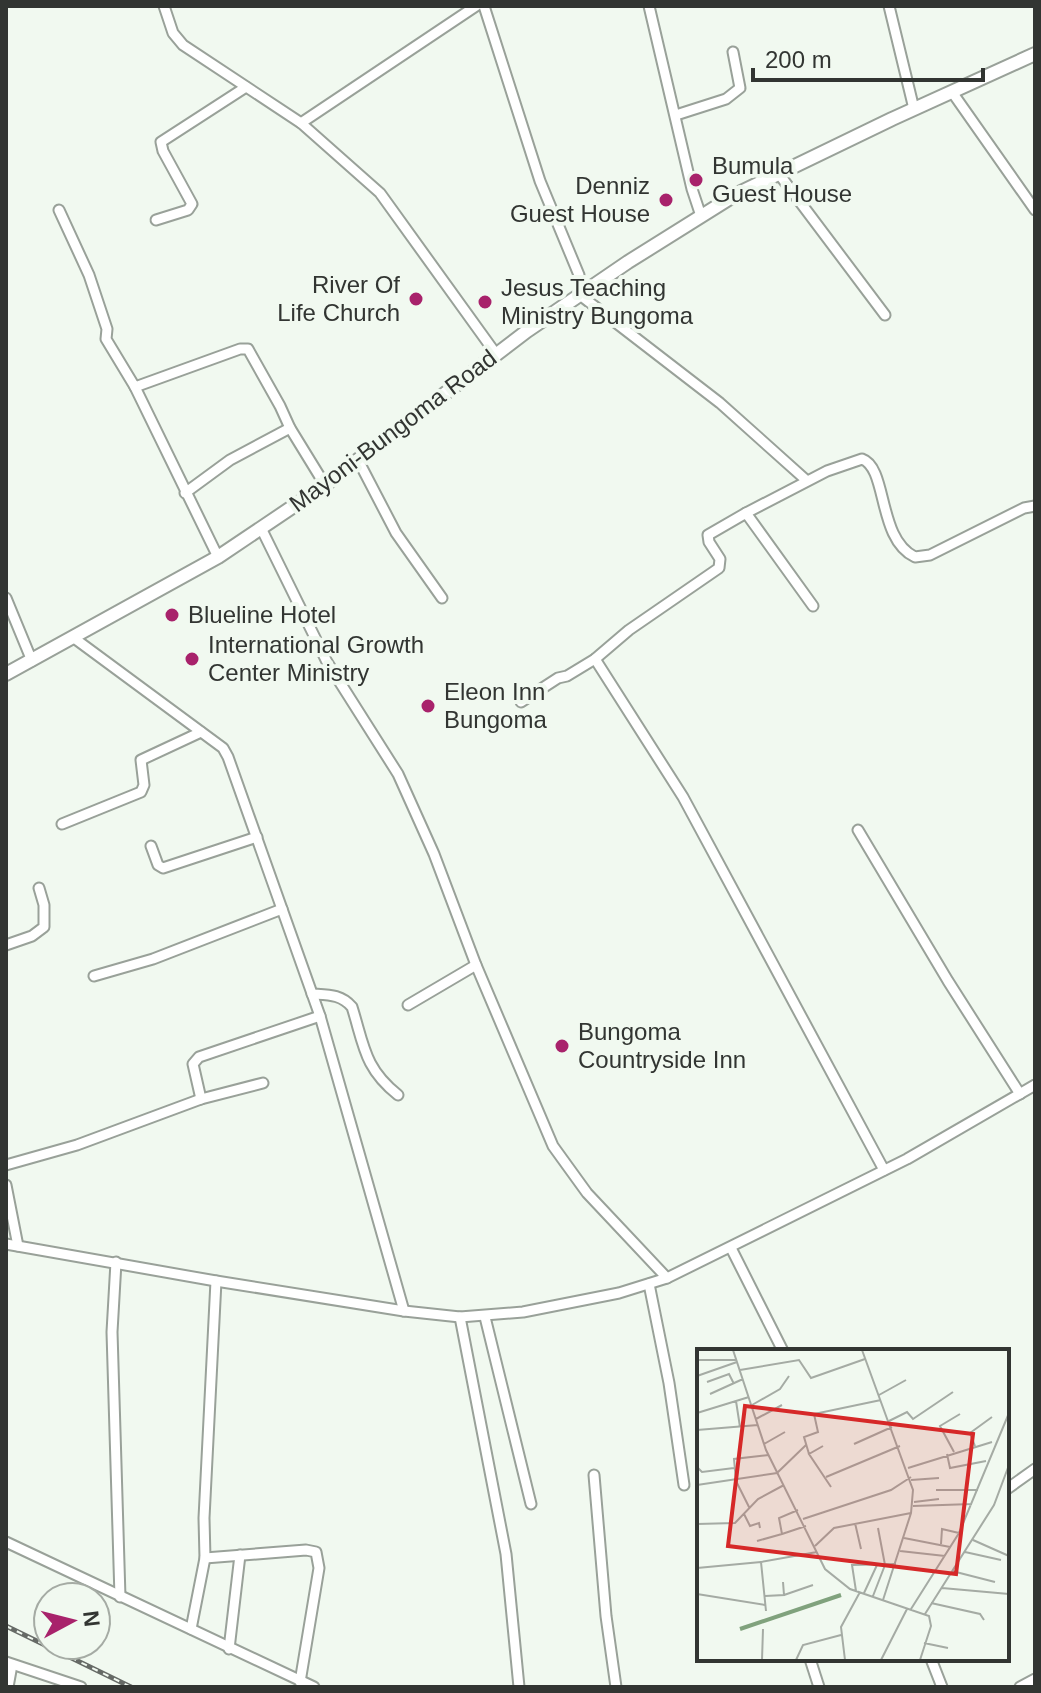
<svg xmlns="http://www.w3.org/2000/svg" width="1041" height="1693" font-family="Helvetica,sans-serif">
<style>
.lines{fill:none;stroke-linecap:round;stroke-linejoin:round}
.minor-casing{stroke:#99a199;stroke-width:13}
.major-casing{stroke:#99a199;stroke-width:16}
.minor{stroke:#fff;stroke-width:9}
.major{stroke:#fff;stroke-width:12}
.rail-casing{stroke:#666a66;stroke-width:5}
.rail{stroke:#f1f9f0;stroke-width:2;stroke-dasharray:6;stroke-linecap:butt}
.poi-dot{fill:#a8226b;stroke:#f1f9f0;stroke-width:3}
.labels{text-anchor:middle;stroke-width:8;stroke-linejoin:round;paint-order:stroke}
.poi-label{font-size:24px;fill:#323532;stroke:#f1f9f0;text-anchor:start}
.street-label{font-size:24px;fill:#323532;stroke:#f1f9f0}
.inset-river{fill:none;stroke:#80a27d;stroke-width:4}
.inset-road{fill:none;stroke:#a5aba4;stroke-width:2}
.view{fill:#d62828;fill-opacity:0.15;stroke:#d62828;stroke-width:4}
.inset-edge{fill:none;stroke:#323532;stroke-width:4}
</style>
<rect width="100%" height="100%" fill="#f1f9f0"/>
<g class="lines">
<!-- minor casing -->
<g class="minor-casing">
<g id="minor">
<path d="M164,6L173,33L183,45L301,123L380,193L496,354"/>
<path d="M484,6L540,181L579,275L580,295L720,403L806,480"/>
<path d="M649,6L692,189L701,216"/>
<path d="M889,6L914,109"/>
<path d="M952,92L1035,210"/>
<path d="M676,115L726,99L740,88L733,52"/>
<path d="M301,123L476,6"/>
<path d="M779,174L885,315"/>
<path d="M59,210L89,275L107,329L106,339L135,387L240,349H248L280,406L290,428L325,485"/>
<path d="M156,220L188,210L192,204L163,151L161,142L246,87"/>
<path d="M135,387L218,557"/>
<path d="M358,460L396,533L442,598"/>
<path d="M185,493L230,460L290,428"/>
<path d="M746,513L827,471L862,459C888,468 877,539 915,557L930,555L1024,508L1035,506"/>
<path d="M261,528L327,662L398,774L434,854L476,965L553,1146L587,1193L667,1278"/>
<path d="M6,598L32,661"/>
<path d="M74,638L223,748L228,757L320,1016L404,1311"/>
<path d="M595,659L683,797L884,1170"/>
<path d="M521,702L558,678L567,676L595,659L629,630L719,568L720,559L709,542L708,535L746,513L813,606"/>
<path d="M62,824L141,792L144,785L141,760L201,732"/>
<path d="M858,830L948,981L1020,1094"/>
<path d="M151,846L158,865L163,868L257,837"/>
<path d="M6,945L32,936L44,927V905L39,888"/>
<path d="M94,976L153,959L282,909"/>
<path d="M312,994C328,995 341,994 352,1007C364,1045 364,1068 398,1095"/>
<path d="M408,1005L476,965"/>
<path d="M201,1099L193,1064L199,1057L320,1016"/>
<path d="M6,1165L77,1145L201,1099L263,1083"/>
<path d="M6,1185L18,1246"/>
<path d="M6,1244L216,1281L404,1311L460,1317L523,1312L619,1293L667,1278L907,1159L1035,1085"/>
<path d="M731,1248L783,1351"/>
<path d="M116,1262L112,1332L120,1597"/>
<path d="M649,1284L669,1383L684,1485"/>
<path d="M460,1317L506,1554L519,1687"/>
<path d="M485,1317L531,1504"/>
<path d="M594,1475L606,1616L616,1687"/>
<path d="M1007,1489L1035,1469"/>
<path d="M6,1542L314,1687"/>
<path d="M205,1558L306,1550L316,1552L319,1568L300,1682"/>
<path d="M191,1629L205,1558L204,1518L216,1281"/>
<path d="M229,1649L240,1555"/>
<path d="M810,1659L819,1687"/>
<path d="M931,1659L942,1687"/>
<path d="M6,1662L81,1687"/>
<path d="M8,1687L12,1665"/>
<path d="M1020,1687L1035,1679"/>
</g>
</g>
<!-- major casing -->
<g class="major-casing">
<path id="major" d="M6,674L218,557L325,485L527,331L628,262L735,195L892,119L1035,54"/>
</g>
<!-- minor -->
<use href="#minor" class="minor"/>
<!-- major -->
<use href="#major" class="major"/>
<!-- rail casing -->
<g class="rail-casing">
<path id="rail" d="M6,1626L131,1687"/>
</g>
<!-- rail -->
<use href="#rail" class="rail"/>
</g>
<!-- markers -->
<g class="poi-dot">
<circle cx="696" cy="180" r="8"/>
<circle cx="666" cy="200" r="8"/>
<circle cx="416" cy="299" r="8"/>
<circle cx="485" cy="302" r="8"/>
<circle cx="172" cy="615" r="8"/>
<circle cx="192" cy="659" r="8"/>
<circle cx="428" cy="706" r="8"/>
<circle cx="562" cy="1046" r="8"/>
</g>
<g class="labels">
<!-- poi labels -->
<g class="poi-label">
<text x="712" y="174">Bumula<tspan x="712" dy="28">Guest House</tspan></text>
<text x="650" y="194" text-anchor="end">Denniz<tspan x="650" dy="28">Guest House</tspan></text>
<text x="400" y="293" text-anchor="end">River Of<tspan x="400" dy="28">Life Church</tspan></text>
<text x="501" y="296">Jesus Teaching<tspan x="501" dy="28">Ministry Bungoma</tspan></text>
<text x="188" y="623">Blueline Hotel</text>
<text x="208" y="653">International Growth<tspan x="208" dy="28">Center Ministry</tspan></text>
<text x="444" y="700">Eleon Inn<tspan x="444" dy="28">Bungoma</tspan></text>
<text x="578" y="1040">Bungoma<tspan x="578" dy="28">Countryside Inn</tspan></text>
</g>
<!-- street labels -->
<g class="street-label">
<text transform="translate(393 431) rotate(-37)" y="8">Mayoni-Bungoma Road</text>
</g>
</g>
<!-- overview -->
<g transform="translate(697 1349)">
<rect width="312" height="312" fill="#f1f9f0"/>
<path class="inset-river" d="M43,280L144,246"/>
<path class="inset-road" d="M36,1L69,101L128,220L153,240L232,267L234,277L223,311M165,1L216,141L214,164L186,251M0,11H39M43,21L102,11L114,29L168,10M0,27L40,13M10,33L32,25L37,35M13,45L46,30M182,46L209,31M39,52L43,78M55,56L83,40L92,27M0,64L52,48M59,70L85,56M192,72L210,63L216,70L256,43M0,81L61,76M67,95L88,83M157,95L195,78M126,97L112,105L134,138M278,97L273,84L295,68M257,103L243,77L263,65M112,105L107,88L121,83L117,65L184,51M250,105L253,119L289,112M0,118L5,123L37,119M211,119L295,93M129,128L203,97M214,131L242,129M0,136L80,124L109,96M239,141H281M217,153L242,150M216,157L275,155M52,158L39,132L37,110L72,106M47,165L53,177L62,174L63,179M106,170L194,141L214,128M158,174L164,200M0,175L38,174L61,150L87,136M85,185L109,177M207,189L253,198M276,191L312,207M60,192L85,185L82,169L101,161M244,195L245,180L262,184M118,197L137,179L214,164M203,202L248,207M268,203L304,211M0,219L64,213M255,222L298,233M245,239L312,245M159,242L155,216L199,215M167,244L180,216M0,245L68,256M87,246L116,236M68,247L87,246L86,233M176,247L188,216L181,179M234,254L283,265L287,271M214,260L262,184L312,64M69,262L64,213L120,203M228,265L297,156L312,116M227,294L251,299M65,311L66,280M99,311L106,296L144,286M148,311L144,278L163,243M184,311L210,260"/>
<path class="view" d="M48,57L276,85L259,225L31,197Z"/>
<rect width="312" height="312" class="inset-edge"/>
</g>
<!-- border -->
<rect width="1041" height="1693" fill="none" stroke="#323532" stroke-width="16"/>
<!-- north arrow -->
<g transform="translate(72 1621) rotate(83)"><circle r="38" fill="#f1f9f0" stroke="#a5aba4" stroke-width="2"/>
<path d="M0-6L14 30L0 20L-14 30Z" fill="#a8226b"/>
<text y="-12" font-size="22" font-weight="bold" text-anchor="middle" fill="#323532">N</text>
</g>
<!-- scale -->
<path d="M753 68v12h230v-12" fill="none" stroke="#323532" stroke-width="4"/>
<text x="765" y="68" font-size="24" fill="#323532" stroke="#f1f9f0" stroke-width="6" paint-order="stroke">200 m</text>
</svg>
